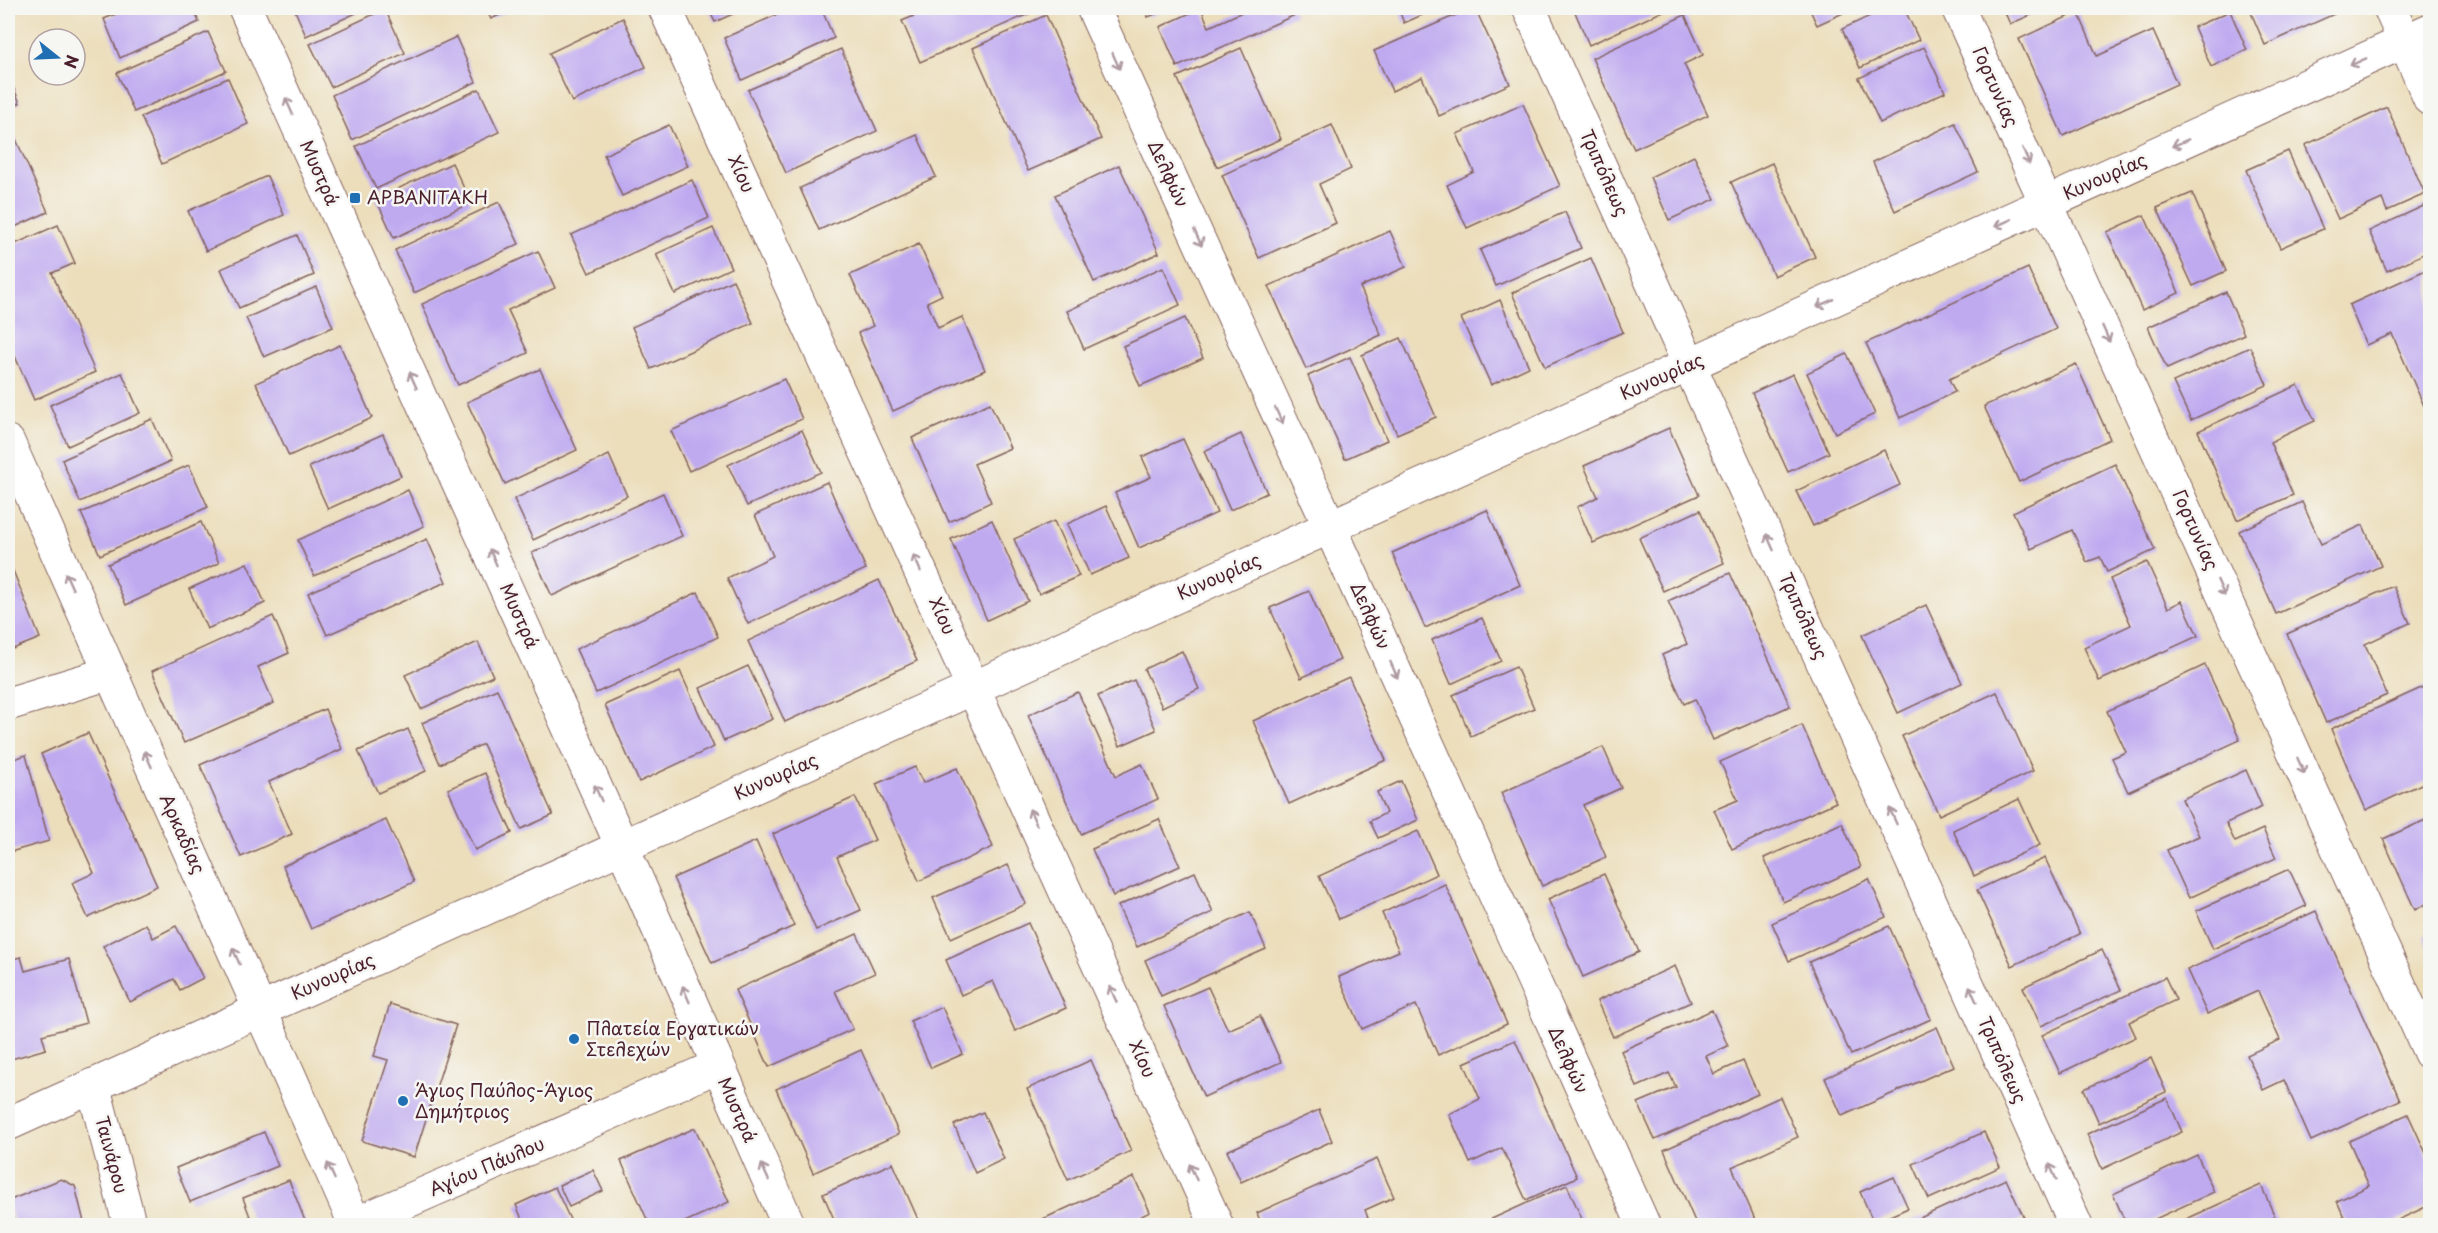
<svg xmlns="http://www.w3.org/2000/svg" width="2438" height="1233" font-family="'Playpen Sans',sans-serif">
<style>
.building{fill:#bfaaf0}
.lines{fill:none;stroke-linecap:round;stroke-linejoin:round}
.minor-casing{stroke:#83625d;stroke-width:35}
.minor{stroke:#fff;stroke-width:33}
.oneway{stroke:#ae9aa0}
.poi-dot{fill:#1f6fb2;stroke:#f6f6f2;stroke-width:2}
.labels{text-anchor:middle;stroke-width:5;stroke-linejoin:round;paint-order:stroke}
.street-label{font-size:18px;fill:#4a1f2b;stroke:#f6f6f2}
.poi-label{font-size:18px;fill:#4a1f2b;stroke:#f6f6f2;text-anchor:start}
</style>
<rect width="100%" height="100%" fill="#f6f6f2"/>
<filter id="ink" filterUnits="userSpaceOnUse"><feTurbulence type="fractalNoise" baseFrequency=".0167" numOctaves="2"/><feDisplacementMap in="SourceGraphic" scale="12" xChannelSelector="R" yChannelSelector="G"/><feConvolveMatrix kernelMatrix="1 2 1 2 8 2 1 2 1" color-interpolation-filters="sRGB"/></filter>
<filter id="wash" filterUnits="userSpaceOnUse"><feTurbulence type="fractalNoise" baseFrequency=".008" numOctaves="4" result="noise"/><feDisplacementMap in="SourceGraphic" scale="24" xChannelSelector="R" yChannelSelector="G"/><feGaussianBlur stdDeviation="1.35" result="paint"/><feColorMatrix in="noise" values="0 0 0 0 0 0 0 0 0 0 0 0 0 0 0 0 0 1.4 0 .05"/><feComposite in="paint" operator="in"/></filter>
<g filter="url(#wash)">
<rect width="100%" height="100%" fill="#ecdebb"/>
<g id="blocks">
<!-- building -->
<g class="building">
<path d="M130,8H193L199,22L120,58L104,19Z"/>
<path d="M294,8H367L306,36Z"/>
<path d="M485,8H515L491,19Z"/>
<path d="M708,8H746L715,22Z"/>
<path d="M792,8H821L834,38L742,80L724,38Z"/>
<path d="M933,8H1042L920,62L902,21Z"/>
<path d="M1144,8H1170L1148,17Z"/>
<path d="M1201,8L1209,27L1251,8H1292L1295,15L1177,67L1160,27Z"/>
<path d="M1398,8H1438L1404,23Z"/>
<path d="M1472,8H1475L1510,84L1439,116L1422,77L1392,91L1374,51Z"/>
<path d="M1585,8H1670L1589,45L1575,12Z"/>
<path d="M1809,8H1854L1817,25Z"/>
<path d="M1887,8H1904L1919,40L1860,68L1842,29Z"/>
<path d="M2003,8H2047L2010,24Z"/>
<path d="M2249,8H2339L2341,11L2265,45Z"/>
<path d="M385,9L405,53L331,87L310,44Z"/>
<path d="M2230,11L2247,50L2211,67L2194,27Z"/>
<path d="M2078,12L2097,56L2153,31L2177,84L2063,136L2019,39Z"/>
<path d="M1046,15L1101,139L1028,171L973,48Z"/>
<path d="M1685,15L1703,55L1684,64L1708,115L1634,149L1592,58Z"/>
<path d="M623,18L646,67L572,102L549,53Z"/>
<path d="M208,32L226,71L134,112L117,73Z"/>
<path d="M456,37L476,82L352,140L332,95Z"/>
<path d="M1924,47L1945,92L1880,123L1859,78Z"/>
<path d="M1241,48L1281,139L1217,167L1177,77Z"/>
<path d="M841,49L877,131L786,173L748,90Z"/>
<path d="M8,75L20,103L8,109Z"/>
<path d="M228,78L248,124L162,164L141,117Z"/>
<path d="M479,89L499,132L376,189L356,146Z"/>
<path d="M1523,104L1560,186L1467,228L1447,185L1474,172L1457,134Z"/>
<path d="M2387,107L2425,194L2387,211L2382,199L2338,219L2305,145Z"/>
<path d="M8,121L48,212L8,230Z"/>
<path d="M1955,123L1978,172L1895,211L1873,162Z"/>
<path d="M669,125L688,166L622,196L604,155Z"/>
<path d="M1332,125L1351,169L1319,184L1336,223L1259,258L1222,175Z"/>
<path d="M917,135L936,177L819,230L800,188Z"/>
<path d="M2288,151L2323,229L2280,248L2246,170Z"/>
<path d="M1694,156L1715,199L1669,220L1650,177Z"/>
<path d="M452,163L471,203L394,238L376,199Z"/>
<path d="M1772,163L1815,257L1774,276L1731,182Z"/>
<path d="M1119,165L1159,253L1094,282L1055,195Z"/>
<path d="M267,176L284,215L206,251L188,211Z"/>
<path d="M692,180L709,218L589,273L571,235Z"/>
<path d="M2192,193L2226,271L2193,286L2157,208Z"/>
<path d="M499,202L519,244L414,293L395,250Z"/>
<path d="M2430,203V251L2387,271L2369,231Z"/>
<path d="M1565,212L1581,248L1496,286L1480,250Z"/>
<path d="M2144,215L2179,293L2142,310L2107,232Z"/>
<path d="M58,225L75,263L52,273L95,372L34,400L8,340V247Z"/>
<path d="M713,228L731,268L675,294L656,254Z"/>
<path d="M1390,231L1406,267L1360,287L1381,335L1306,369L1269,286Z"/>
<path d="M297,235L314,275L239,308L221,269Z"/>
<path d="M919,244L942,295L927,302L938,328L962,317L985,370L893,411L858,333L873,326L850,275Z"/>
<path d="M538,251L555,288L508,310L528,353L458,385L422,304Z"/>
<path d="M1591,258L1623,332L1545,367L1512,293Z"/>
<path d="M1163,267L1180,305L1084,349L1067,311Z"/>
<path d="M2028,268L2056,329L1949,379L1955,392L1900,418L1866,343Z"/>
<path d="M2430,268V416L2429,417L2392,334L2366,345L2349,305Z"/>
<path d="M733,280L753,323L651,369L632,327Z"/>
<path d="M316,287L333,327L264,357L246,318Z"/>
<path d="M2226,292L2244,334L2167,369L2148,327Z"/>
<path d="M1500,300L1529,367L1491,385L1461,318Z"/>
<path d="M1185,318L1203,358L1140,386L1123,346Z"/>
<path d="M1401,338L1436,417L1397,434L1362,355Z"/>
<path d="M340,345L372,418L289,456L256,383Z"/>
<path d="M2250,347L2267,385L2191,420L2173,382Z"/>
<path d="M1847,354L1875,414L1835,433L1807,373Z"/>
<path d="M1350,357L1387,440L1345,459L1308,376Z"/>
<path d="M2076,364L2110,439L2019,482L1984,406Z"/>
<path d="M540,369L577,450L505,484L467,402Z"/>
<path d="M122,373L140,413L68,446L50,405Z"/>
<path d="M1793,374L1829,453L1788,472L1752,393Z"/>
<path d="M784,379L802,419L689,471L671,431Z"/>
<path d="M2298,385L2315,421L2270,442L2293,495L2237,520L2198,431Z"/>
<path d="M990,403L1010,448L974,464L991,502L949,522L912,438Z"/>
<path d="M152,419L171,461L80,502L62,460Z"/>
<path d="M1669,428L1699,495L1593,543L1577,507L1598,497L1584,466Z"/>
<path d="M802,430L821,472L747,506L728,465Z"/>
<path d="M383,434L401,476L328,509L309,467Z"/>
<path d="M1241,434L1267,493L1230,510L1204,451Z"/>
<path d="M1183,439L1217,513L1139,548L1115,493L1151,477L1142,457Z"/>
<path d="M1884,450L1900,485L1813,526L1796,491Z"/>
<path d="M609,455L627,496L533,540L514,499Z"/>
<path d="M2115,464L2155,550L2107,572L2100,557L2087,562L2072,530L2031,549L2013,512Z"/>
<path d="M189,465L208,507L100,555L81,513Z"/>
<path d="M827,482L866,569L748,624L727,578L773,556L755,515Z"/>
<path d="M408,490L424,526L314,576L298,540Z"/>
<path d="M663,493L682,536L552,596L532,553Z"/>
<path d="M2302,502L2321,544L2363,525L2381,566L2276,614L2239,531Z"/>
<path d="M1106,506L1129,558L1090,575L1067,524Z"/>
<path d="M1487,510L1520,585L1425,628L1392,553Z"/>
<path d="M1700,510L1724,563L1663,591L1639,538Z"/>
<path d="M992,520L1028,601L987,620L951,539Z"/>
<path d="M1054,521L1079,576L1039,594L1014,539Z"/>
<path d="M201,522L219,563L126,605L108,564Z"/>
<path d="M427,539L446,582L327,635L308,593Z"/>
<path d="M8,558L40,638L8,651Z"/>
<path d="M2147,562L2168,608L2182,601L2198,636L2099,681L2084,647L2131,625L2110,579Z"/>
<path d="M247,563L265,603L207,629L189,589Z"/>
<path d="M1730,573L1790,706L1713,740L1695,699L1684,704L1662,655L1687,644L1668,601Z"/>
<path d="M879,580L917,661L785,722L748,641Z"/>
<path d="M2393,586L2410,623L2365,644L2387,695L2326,723L2287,634Z"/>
<path d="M1309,591L1340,660L1301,678L1270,608Z"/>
<path d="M698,592L718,637L596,693L576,649Z"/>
<path d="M1926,605L1962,683L1898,713L1862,635Z"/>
<path d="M273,616L289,653L258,667L274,703L184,743L152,671Z"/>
<path d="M1482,618L1501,661L1451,684L1432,640Z"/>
<path d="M478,642L493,676L421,709L405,675Z"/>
<path d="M1182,651L1199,689L1162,707L1144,669Z"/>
<path d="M2205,665L2240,740L2128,792L2112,758L2126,752L2107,711Z"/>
<path d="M748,666L773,719L724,741L700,688Z"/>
<path d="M1516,667L1534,708L1471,736L1453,695Z"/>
<path d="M680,671L714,747L639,782L605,705Z"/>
<path d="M1349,677L1386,760L1289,804L1253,721Z"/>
<path d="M1134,680L1156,730L1120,746L1098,696Z"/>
<path d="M2430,684V780L2366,810L2331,729Z"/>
<path d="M497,689L553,815L521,829L483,744L440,764L422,723Z"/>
<path d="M1078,692L1116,776L1142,764L1158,799L1081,834L1028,715Z"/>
<path d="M1997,692L2033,771L1939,815L1902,736Z"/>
<path d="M325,709L342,749L269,782L292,834L241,857L200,765Z"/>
<path d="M1802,725L1836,802L1732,849L1714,810L1738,800L1720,762Z"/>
<path d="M408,729L426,771L378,793L358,751Z"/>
<path d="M88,733L157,886L88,918L72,883L94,873L41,754Z"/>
<path d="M1603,747L1621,788L1583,805L1606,857L1542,886L1501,793Z"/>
<path d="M26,755L49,841L10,852L8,844V761Z"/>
<path d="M915,767L923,783L957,768L993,847L919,881L876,784Z"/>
<path d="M2246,770L2262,807L2226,823L2235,842L2263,829L2276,858L2189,898L2167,850L2199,836L2182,799Z"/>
<path d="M485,773L512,833L475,850L448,789Z"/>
<path d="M1401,781L1418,820L1378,838L1370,821L1386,813L1377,792Z"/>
<path d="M855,797L875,840L837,857L861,910L816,930L773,834Z"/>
<path d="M2019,799L2040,845L1974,876L1953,830Z"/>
<path d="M2430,818V902L2415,910L2383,839Z"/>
<path d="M1159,819L1180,866L1113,896L1092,849Z"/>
<path d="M386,820L414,882L311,929L283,866Z"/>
<path d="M1842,823L1861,867L1783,902L1764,858Z"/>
<path d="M1418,831L1437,874L1339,919L1319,876Z"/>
<path d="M756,841L794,926L712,963L673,878Z"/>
<path d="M2045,858L2080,934L2012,966L1977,890Z"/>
<path d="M1008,865L1026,904L951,938L933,898Z"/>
<path d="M2289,869L2306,906L2213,949L2196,911Z"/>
<path d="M1195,872L1213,912L1137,947L1118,906Z"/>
<path d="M1604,874L1639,952L1583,977L1548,899Z"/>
<path d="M1869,879L1886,917L1789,961L1772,923Z"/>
<path d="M1445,884L1507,1024L1438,1055L1416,1005L1362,1029L1339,977L1399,951L1382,913Z"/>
<path d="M2316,911L2400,1100L2311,1141L2284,1080L2263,1090L2247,1055L2280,1040L2258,991L2207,1014L2187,970Z"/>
<path d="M1250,912L1266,949L1161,996L1145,960Z"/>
<path d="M1028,923L1066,1008L1015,1031L993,981L961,995L946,960Z"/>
<path d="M146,924L153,938L176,926L203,978L180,990L174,979L130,1002L103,946Z"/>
<path d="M1889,926L1931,1019L1851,1055L1809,962Z"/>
<path d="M2430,933V951L2424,936Z"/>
<path d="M857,934L875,973L835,991L853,1029L769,1067L735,990Z"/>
<path d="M2102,950L2121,990L2041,1026L2023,987Z"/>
<path d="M21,957L25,971L69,959L86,1023L42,1035L46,1049L8,1060V960Z"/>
<path d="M1675,966L1691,1002L1613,1037L1597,1001Z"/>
<path d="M2165,977L2176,1000L2129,1022L2136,1037L2060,1073L2042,1035Z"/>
<path d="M1208,987L1228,1030L1260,1016L1281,1062L1204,1097L1164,1006Z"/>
<path d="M390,1004L456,1025L414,1157L362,1141L388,1060L374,1056Z"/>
<path d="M942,1007L963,1054L931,1068L910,1021Z"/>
<path d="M1712,1010L1728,1046L1706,1056L1714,1074L1743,1061L1758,1094L1655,1140L1638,1103L1676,1087L1669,1073L1637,1087L1621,1051Z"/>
<path d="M1937,1027L1954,1066L1842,1116L1825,1078Z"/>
<path d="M1515,1040L1577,1177L1526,1200L1502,1148L1470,1163L1449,1114L1480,1099L1464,1063Z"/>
<path d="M861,1050L899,1134L813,1173L776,1089Z"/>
<path d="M2151,1058L2166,1092L2099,1123L2084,1089Z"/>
<path d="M1091,1060L1131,1151L1068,1180L1027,1089Z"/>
<path d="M1780,1097L1798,1137L1732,1167L1758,1226H1697L1664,1150Z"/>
<path d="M2167,1098L2182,1132L2102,1169L2087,1134Z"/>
<path d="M1319,1110L1332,1141L1241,1182L1227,1151Z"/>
<path d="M983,1112L1004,1159L975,1173L954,1125Z"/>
<path d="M2408,1114L2430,1162V1205L2385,1226H2348L2337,1201L2369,1186L2349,1141Z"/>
<path d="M695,1128L729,1202L676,1226H650L621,1161Z"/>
<path d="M264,1132L278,1166L190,1202L176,1168Z"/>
<path d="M1984,1132L2000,1167L1929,1199L1913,1164Z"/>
<path d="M2197,1155L2214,1192L2140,1226H2127L2113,1194Z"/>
<path d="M1377,1159L1394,1197L1365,1210L1371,1226H1262L1257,1213Z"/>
<path d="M893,1163L921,1226H837L823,1194Z"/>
<path d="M593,1170L603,1191L569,1207L559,1185Z"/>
<path d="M1134,1177L1150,1212L1121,1226H1046L1043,1219Z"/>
<path d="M1894,1177L1908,1208L1874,1223L1860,1192Z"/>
<path d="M61,1179L75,1186L85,1226H15L8,1201Z"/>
<path d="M2006,1179L2024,1218L2008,1226H1902Z"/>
<path d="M289,1180L307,1226H243L252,1222L243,1198Z"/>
<path d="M1567,1185L1585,1226H1476Z"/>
<path d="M2261,1185L2279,1226H2171Z"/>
<path d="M555,1187L573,1226H525L516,1205Z"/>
</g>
</g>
</g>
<g filter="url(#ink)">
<use href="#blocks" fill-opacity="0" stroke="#83625d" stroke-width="1.5"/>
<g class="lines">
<!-- minor casing -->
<g class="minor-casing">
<g id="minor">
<path d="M245,8L622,846L789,1226"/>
<path d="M665,8L1217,1226"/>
<path d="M1093,8L1330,527L1644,1226"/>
<path d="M1529,8L2076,1226"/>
<path d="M1958,8L2430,1053"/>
<path d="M2390,8L2430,99"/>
<path d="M8,442L356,1226"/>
<path d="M8,704L110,673"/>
<path d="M93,1085L130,1226"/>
<path d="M8,1124L2430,30"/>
<path d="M355,1224L718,1066"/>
</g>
</g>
<!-- minor -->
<use href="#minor" class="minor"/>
</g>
<!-- one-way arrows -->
<defs><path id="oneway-shaft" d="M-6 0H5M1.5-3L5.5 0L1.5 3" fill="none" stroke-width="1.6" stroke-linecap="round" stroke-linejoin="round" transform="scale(1.5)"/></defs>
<g class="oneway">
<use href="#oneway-shaft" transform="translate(1116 61) rotate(66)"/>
<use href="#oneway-shaft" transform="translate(2358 62) rotate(156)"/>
<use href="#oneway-shaft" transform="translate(289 106) rotate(-114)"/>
<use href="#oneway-shaft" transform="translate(2180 143) rotate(156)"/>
<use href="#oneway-shaft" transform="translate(2026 156) rotate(66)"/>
<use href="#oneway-shaft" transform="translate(2003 223) rotate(156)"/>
<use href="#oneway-shaft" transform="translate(1198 238) rotate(65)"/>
<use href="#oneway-shaft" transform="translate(1825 303) rotate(156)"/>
<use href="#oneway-shaft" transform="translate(2106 334) rotate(66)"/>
<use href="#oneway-shaft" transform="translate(413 380) rotate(-114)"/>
<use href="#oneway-shaft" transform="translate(1279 416) rotate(65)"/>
<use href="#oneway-shaft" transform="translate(1770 542) rotate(-114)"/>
<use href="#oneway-shaft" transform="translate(493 557) rotate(-114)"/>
<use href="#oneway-shaft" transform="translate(917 563) rotate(-114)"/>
<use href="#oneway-shaft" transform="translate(69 581) rotate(-114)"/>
<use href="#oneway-shaft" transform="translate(2221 588) rotate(66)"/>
<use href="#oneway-shaft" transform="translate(1394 670) rotate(66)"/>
<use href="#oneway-shaft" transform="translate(148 759) rotate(-114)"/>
<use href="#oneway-shaft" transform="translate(2301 766) rotate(66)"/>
<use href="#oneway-shaft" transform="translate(598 793) rotate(-114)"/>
<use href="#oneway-shaft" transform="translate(1893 816) rotate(-114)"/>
<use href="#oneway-shaft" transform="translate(1033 817) rotate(-114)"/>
<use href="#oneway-shaft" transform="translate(236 956) rotate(-114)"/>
<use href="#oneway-shaft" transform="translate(686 994) rotate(-113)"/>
<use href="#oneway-shaft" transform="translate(1113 994) rotate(-114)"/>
<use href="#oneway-shaft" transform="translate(1973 994) rotate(-114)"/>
<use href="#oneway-shaft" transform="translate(331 1171) rotate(-114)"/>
<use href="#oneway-shaft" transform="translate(765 1172) rotate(-114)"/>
<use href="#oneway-shaft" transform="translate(1193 1172) rotate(-114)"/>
<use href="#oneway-shaft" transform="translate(2053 1172) rotate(-114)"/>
</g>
</g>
<!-- markers -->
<g class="poi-dot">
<rect x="349" y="192" width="12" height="12" rx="3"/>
<circle cx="574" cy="1039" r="6"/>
<circle cx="403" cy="1101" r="6"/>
</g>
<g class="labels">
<!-- street labels -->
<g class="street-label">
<text transform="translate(1995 87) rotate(66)" y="6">Γορτυνίας</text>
<text transform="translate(319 173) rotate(66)" y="6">Μυστρά</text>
<text transform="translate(1604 173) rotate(66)" y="6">Τριπόλεως</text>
<text transform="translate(741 174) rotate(66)" y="6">Χίου</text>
<text transform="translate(1168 174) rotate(65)" y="6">Δελφών</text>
<text transform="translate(2105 177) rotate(-24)" y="6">Κυνουρίας</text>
<text transform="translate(1662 377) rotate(-24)" y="6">Κυνουρίας</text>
<text transform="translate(2195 530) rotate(66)" y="6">Γορτυνίας</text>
<text transform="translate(1219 577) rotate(-24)" y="6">Κυνουρίας</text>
<text transform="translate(519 616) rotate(66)" y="6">Μυστρά</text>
<text transform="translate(942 616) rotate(66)" y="6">Χίου</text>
<text transform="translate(1370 616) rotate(66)" y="6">Δελφών</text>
<text transform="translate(1803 616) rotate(66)" y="6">Τριπόλεως</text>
<text transform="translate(776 777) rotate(-24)" y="6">Κυνουρίας</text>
<text transform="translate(182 834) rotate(66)" y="6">Αρκαδίας</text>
<text transform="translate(333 977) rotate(-24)" y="6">Κυνουρίας</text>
<text transform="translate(1142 1059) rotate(66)" y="6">Χίου</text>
<text transform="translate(1568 1060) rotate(66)" y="6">Δελφών</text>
<text transform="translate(2002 1060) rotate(66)" y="6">Τριπόλεως</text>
<text transform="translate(737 1110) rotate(66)" y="6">Μυστρά</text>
<text transform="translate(111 1155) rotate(75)" y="6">Ταινάρου</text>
<text transform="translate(487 1167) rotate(-23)" y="6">Αγίου Πάυλου</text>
</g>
<!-- poi labels -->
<g class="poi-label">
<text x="367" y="204">ΑΡΒΑΝΙΤΑΚΗ</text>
<text x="586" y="1035">Πλατεία Εργατικών<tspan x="586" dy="21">Στελεχών</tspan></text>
<text x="415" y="1097">Άγιος Παύλος-Άγιος<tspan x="415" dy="21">Δημήτριος</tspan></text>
</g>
</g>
<!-- margin -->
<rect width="2438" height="1233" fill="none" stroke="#f6f6f2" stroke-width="30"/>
<!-- north arrow -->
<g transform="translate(57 57) rotate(108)"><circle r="28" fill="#f6f6f2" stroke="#b1a0a2" stroke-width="1.5"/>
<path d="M0-4.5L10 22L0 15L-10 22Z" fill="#1f6fb2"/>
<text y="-9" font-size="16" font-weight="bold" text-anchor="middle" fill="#4a1f2b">N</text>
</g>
</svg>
